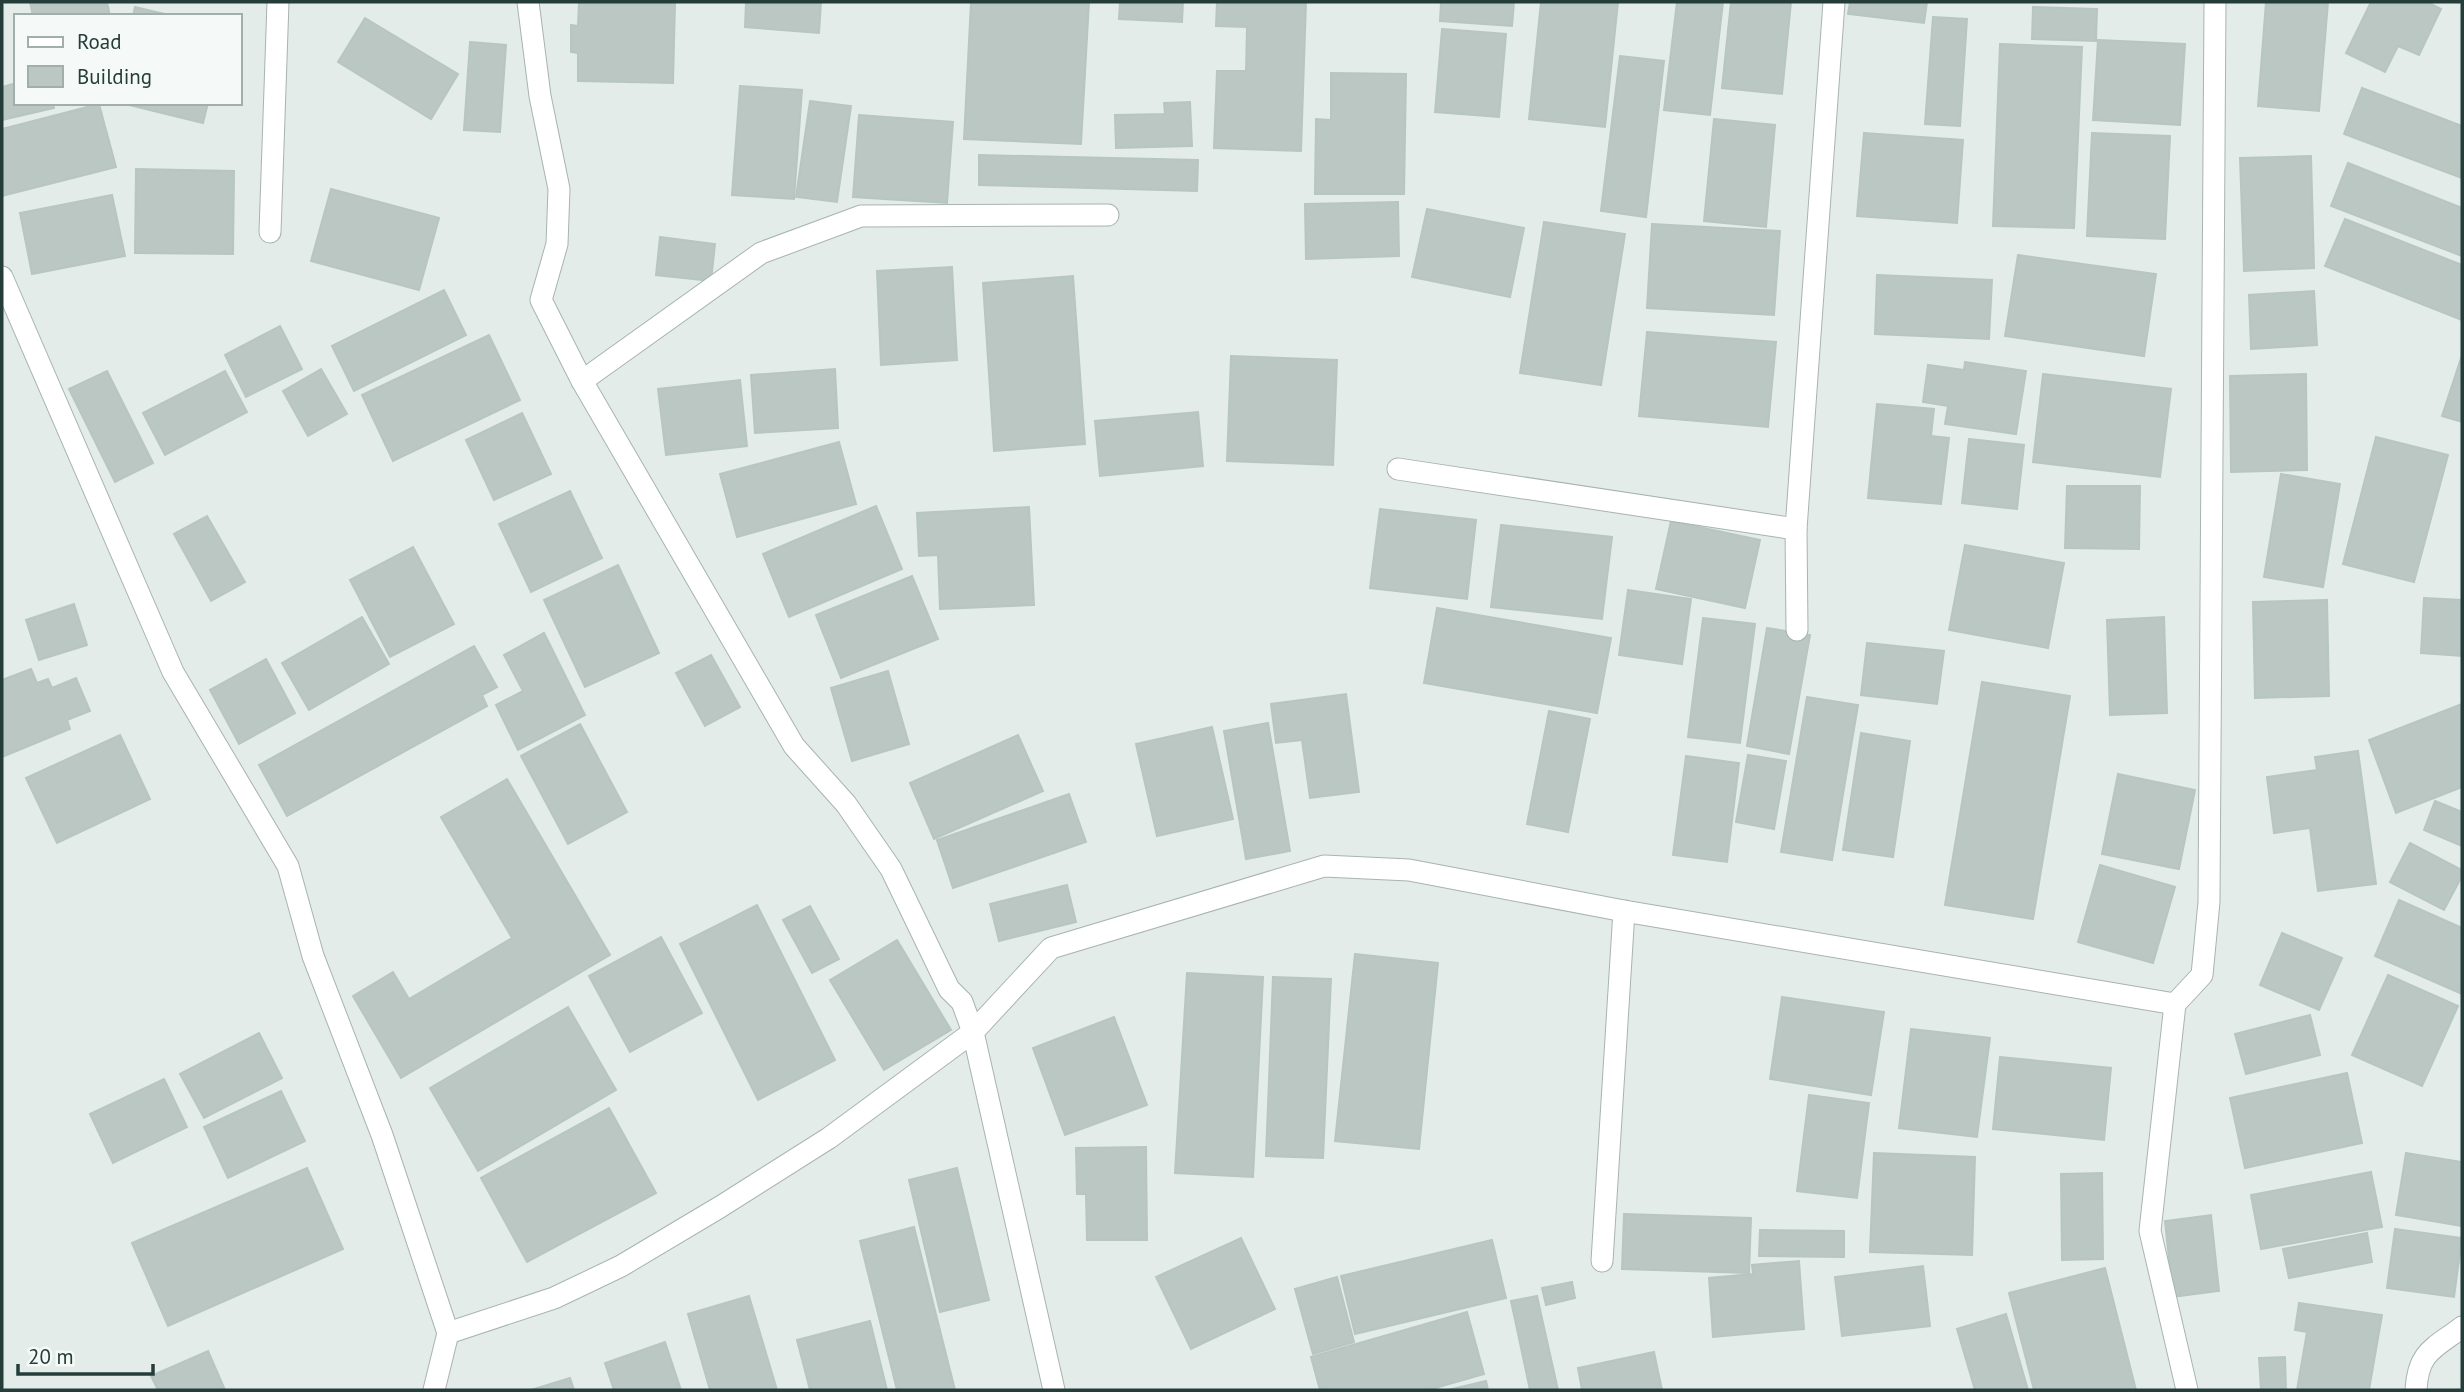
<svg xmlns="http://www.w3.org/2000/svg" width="2464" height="1392" font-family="'PT Sans',sans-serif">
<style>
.building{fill:#bac7c3;stroke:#b7c6c1;stroke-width:2}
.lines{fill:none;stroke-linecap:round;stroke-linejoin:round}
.street-casing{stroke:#a7b4b0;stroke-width:23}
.street{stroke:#fff;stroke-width:21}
</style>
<rect width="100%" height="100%" fill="#e4ece9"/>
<!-- building -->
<g class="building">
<path d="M30,2H107L110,16H33Z"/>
<path d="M579,2H675L673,83L578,81V53L571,52V25L578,26Z"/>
<path d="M746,2H821L819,33L745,27Z"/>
<path d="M971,2H1089L1081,144L964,139Z"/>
<path d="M1120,2H1183L1182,22L1119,19Z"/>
<path d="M1217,2H1306L1301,151L1214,148L1217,71H1246L1247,27L1216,26Z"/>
<path d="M1441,2H1514L1512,26L1440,21Z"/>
<path d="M1541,2H1618L1605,127L1529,119Z"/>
<path d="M1677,2H1723L1710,115L1664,110Z"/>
<path d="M1731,2H1791L1782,94L1722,88Z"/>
<path d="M1850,2H1927L1924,23L1848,14Z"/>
<path d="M2266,2H2328L2319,111L2258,106Z"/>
<path d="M2371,2H2427L2441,9L2419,55L2398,46L2385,72L2346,53Z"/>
<path d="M135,7L173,16H133Z"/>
<path d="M2033,7L2097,9L2096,41L2032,39Z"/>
<path d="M1933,17L1967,19L1960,126L1925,124Z"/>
<path d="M365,18L458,74L431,119L338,62Z"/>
<path d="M1442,29L1506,34L1499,117L1435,112Z"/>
<path d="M2098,40L2185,44L2180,125L2093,120Z"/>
<path d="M470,42L506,45L500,132L464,130Z"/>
<path d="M2000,44L2082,47L2074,228L1993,226Z"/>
<path d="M1620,56L1664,61L1646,217L1601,211Z"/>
<path d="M1331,73L1406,74L1404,194H1315L1316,119L1331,120Z"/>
<path d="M16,83V103H53L54,108L2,120V87Z"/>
<path d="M740,86L802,90L794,199L732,195Z"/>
<path d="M2362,88L2462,126V178L2344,134Z"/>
<path d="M810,101L851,106L837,202L796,197Z"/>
<path d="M1190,102L1192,146L1116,148L1115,115L1165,114L1164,103Z"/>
<path d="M121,103H208L203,123Z"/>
<path d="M99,104L116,167L2,196V129Z"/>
<path d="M859,115L953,122L947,203L853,197Z"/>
<path d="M1714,119L1775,125L1766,227L1704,221Z"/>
<path d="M1864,133L1963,140L1957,223L1857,216Z"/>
<path d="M2092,133L2170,136L2165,239L2087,236Z"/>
<path d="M979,155L1198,160L1197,191L979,185Z"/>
<path d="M2311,156L2314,268L2244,271L2240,158Z"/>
<path d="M2348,163L2462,208V256L2331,206Z"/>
<path d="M136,169L234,171L233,254L135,253Z"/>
<path d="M331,189L439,218L419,290L311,261Z"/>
<path d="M112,195L125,256L32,274L20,213Z"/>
<path d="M1398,202L1399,256L1306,259L1305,204Z"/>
<path d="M1427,209L1524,228L1510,297L1412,277Z"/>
<path d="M2345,219L2462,265V320L2325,266Z"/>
<path d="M1544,222L1625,234L1601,385L1520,373Z"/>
<path d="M1652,224L1780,231L1774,315L1647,308Z"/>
<path d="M660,237L715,244L711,281L656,275Z"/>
<path d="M2018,255L2156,274L2144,356L2005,336Z"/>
<path d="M952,267L957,360L881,365L877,271Z"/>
<path d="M1877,275L1992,280L1989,339L1875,334Z"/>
<path d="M1073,276L1085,444L994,451L983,283Z"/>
<path d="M444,290L466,335L354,391L332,346Z"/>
<path d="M2314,291L2317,345L2251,349L2249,295Z"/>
<path d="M280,326L302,369L246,397L225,355Z"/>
<path d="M1647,332L1776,342L1768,427L1639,416Z"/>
<path d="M489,335L520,400L393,461L362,395Z"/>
<path d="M2462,355V422L2442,416Z"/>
<path d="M1231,356L1337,360L1333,465L1227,461Z"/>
<path d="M1965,362L2026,371L2016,434L1945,424L1948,406L1923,402L1928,365L1964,370Z"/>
<path d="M321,369L347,414L308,436L283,391Z"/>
<path d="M835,369L838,428L755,433L751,375Z"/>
<path d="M107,371L153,463L115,482L69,389Z"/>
<path d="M225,371L247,412L165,455L143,413Z"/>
<path d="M2043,374L2171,389L2160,477L2033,462Z"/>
<path d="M2306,374L2307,470L2231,472L2230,376Z"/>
<path d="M740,380L747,446L666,455L658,389Z"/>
<path d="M1877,404L1934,409L1931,436L1949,438L1941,504L1868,498Z"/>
<path d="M1198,412L1203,466L1100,476L1095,421Z"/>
<path d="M522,413L551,474L494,500L466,440Z"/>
<path d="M2376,437L2448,455L2414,582L2343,564Z"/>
<path d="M1969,439L2024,445L2017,509L1962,503Z"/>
<path d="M839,442L856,504L737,537L720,474Z"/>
<path d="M2281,474L2340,484L2323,587L2264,577Z"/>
<path d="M2067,486H2140L2139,549L2065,548Z"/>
<path d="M570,491L602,558L531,592L499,524Z"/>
<path d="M876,506L902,569L789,617L763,554Z"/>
<path d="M1029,507L1034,605L940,609L938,555L919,556L917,513Z"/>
<path d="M1380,509L1476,520L1467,599L1370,588Z"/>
<path d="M207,516L245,582L211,601L174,534Z"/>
<path d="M1671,521L1760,540L1745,608L1656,589Z"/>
<path d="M1501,525L1612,537L1602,619L1491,607Z"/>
<path d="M1965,545L2064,563L2048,648L1949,630Z"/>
<path d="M413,547L454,624L390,657L350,580Z"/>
<path d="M618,565L659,653L585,687L544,600Z"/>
<path d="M912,576L938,639L841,678L816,615Z"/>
<path d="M1628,590L1691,599L1682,664L1619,655Z"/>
<path d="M2424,598L2462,600V656L2421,653Z"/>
<path d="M2327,600L2329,696L2255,698L2253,602Z"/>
<path d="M74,604L87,645L39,660L26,620Z"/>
<path d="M1437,608L1611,638L1597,713L1424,683Z"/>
<path d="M362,617L389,664L309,710L282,663Z"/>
<path d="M2164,617L2167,713L2110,715L2107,620Z"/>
<path d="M1703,618L1755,624L1740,743L1688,737Z"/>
<path d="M1767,628L1810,635L1789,754L1747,746Z"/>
<path d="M544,633L585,715L518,750L496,705L523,691L504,655Z"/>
<path d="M1867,643L1944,651L1937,704L1861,695Z"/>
<path d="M474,646L497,687L482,695L487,706L287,816L259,765Z"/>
<path d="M711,655L740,707L705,726L676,673Z"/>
<path d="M266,659L295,713L239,744L210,690Z"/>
<path d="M31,669L37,683L48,679L52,688L76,678L90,711L67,720L70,729L2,757V680Z"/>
<path d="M888,671L909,744L852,761L831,688Z"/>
<path d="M1982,682L2070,696L2033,919L1945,905Z"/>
<path d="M1346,694L1359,792L1310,798L1302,740L1276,743L1271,704Z"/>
<path d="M1807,697L1858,705L1832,860L1781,852Z"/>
<path d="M2462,704V787L2396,813L2369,740Z"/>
<path d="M1549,711L1590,719L1568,832L1527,824Z"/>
<path d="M1268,723L1290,851L1246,859L1224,731Z"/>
<path d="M580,724L627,812L568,844L521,756Z"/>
<path d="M1212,727L1233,819L1157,836L1136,744Z"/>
<path d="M1861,733L1910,741L1893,857L1843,850Z"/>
<path d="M120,735L150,799L57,843L26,778Z"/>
<path d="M1018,735L1043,791L934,839L910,783Z"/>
<path d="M2358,751L2376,884L2318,891L2310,828L2274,833L2267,777L2317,770L2315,757Z"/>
<path d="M1748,755L1786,761L1774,829L1736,822Z"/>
<path d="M1686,756L1739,763L1727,862L1673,855Z"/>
<path d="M2118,774L2195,790L2179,869L2102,854Z"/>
<path d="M507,779L610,955L401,1078L353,996L393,972L409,999L512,938L441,817Z"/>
<path d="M1069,794L1086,842L953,888L937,840Z"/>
<path d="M2435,801L2462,812V846L2424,830Z"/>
<path d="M2410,843L2462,870V876L2444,910L2390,882Z"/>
<path d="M2100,865L2175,887L2153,963L2078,942Z"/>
<path d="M1067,885L1076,922L999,941L990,904Z"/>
<path d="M2399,900L2462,928V994L2375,956Z"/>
<path d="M757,905L835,1060L758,1100L680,944Z"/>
<path d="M810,906L839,959L812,973L783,920Z"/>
<path d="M2282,933L2342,958L2319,1010L2260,985Z"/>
<path d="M661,937L702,1013L630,1052L589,976Z"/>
<path d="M897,940L951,1030L884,1070L830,980Z"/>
<path d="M1355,954L1438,963L1419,1149L1335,1141Z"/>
<path d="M1187,973L1263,977L1253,1177L1175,1173Z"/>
<path d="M2388,975L2458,1006L2422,1086L2352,1055Z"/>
<path d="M1273,977L1331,979L1323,1158L1266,1156Z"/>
<path d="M1782,997L1884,1012L1871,1095L1770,1079Z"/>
<path d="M568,1007L616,1090L478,1171L430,1088Z"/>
<path d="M2310,1015L2320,1055L2246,1074L2235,1034Z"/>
<path d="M1114,1017L1147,1105L1065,1135L1033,1048Z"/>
<path d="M1911,1029L1990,1038L1977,1137L1899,1128Z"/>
<path d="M259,1033L282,1078L204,1118L180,1074Z"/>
<path d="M2000,1057L2111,1068L2104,1140L1993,1129Z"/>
<path d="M2347,1073L2362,1143L2245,1168L2230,1098Z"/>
<path d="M164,1079L187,1127L113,1163L90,1114Z"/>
<path d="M281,1091L305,1141L228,1178L204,1127Z"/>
<path d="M1809,1095L1869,1103L1857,1198L1797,1191Z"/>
<path d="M609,1108L656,1193L527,1262L481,1178Z"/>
<path d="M1146,1147L1147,1240H1087L1086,1194H1077L1076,1148Z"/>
<path d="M1874,1153L1975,1157L1972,1255L1870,1252Z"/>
<path d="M2406,1153L2462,1162V1226L2396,1215Z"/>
<path d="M307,1168L343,1249L168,1326L132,1243Z"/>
<path d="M957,1168L989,1300L940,1312L909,1180Z"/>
<path d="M2371,1172L2382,1227L2261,1249L2251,1195Z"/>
<path d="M2102,1173L2103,1259L2062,1260L2061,1174Z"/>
<path d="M1624,1214L1751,1218L1749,1273L1622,1269Z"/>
<path d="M2211,1215L2219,1291L2173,1297L2165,1221Z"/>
<path d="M914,1227L955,1390H897L860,1241Z"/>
<path d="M2395,1229L2462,1238L2454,1297L2387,1288Z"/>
<path d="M1760,1230L1844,1231V1257L1759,1256Z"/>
<path d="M2367,1233L2372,1262L2289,1278L2283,1249Z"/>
<path d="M1241,1238L1275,1309L1191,1349L1156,1277Z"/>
<path d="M1492,1240L1506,1298L1355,1334L1341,1276Z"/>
<path d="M1799,1261L1804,1329L1713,1337L1709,1278L1753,1274L1752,1265Z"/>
<path d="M1923,1266L1930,1326L1842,1336L1835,1277Z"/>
<path d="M2105,1268L2136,1390H2034L2009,1293Z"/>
<path d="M1337,1277L1354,1342L1313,1354L1295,1289Z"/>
<path d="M1572,1282L1575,1298L1546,1305L1542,1288Z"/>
<path d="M749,1296L777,1390H710L688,1314Z"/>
<path d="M1537,1296L1558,1390H1530L1511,1301Z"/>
<path d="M2299,1303L2382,1315L2369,1390H2297L2307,1332L2295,1330Z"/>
<path d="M1467,1312L1484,1374L1428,1390H1320L1311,1357Z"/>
<path d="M2006,1314L2028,1390H1975L1957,1329Z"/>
<path d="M870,1321L887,1390H810L797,1340Z"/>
<path d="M665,1342L681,1390H614L605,1363Z"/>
<path d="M208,1351L225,1390H158L151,1376Z"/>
<path d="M1654,1352L1662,1390H1582L1578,1368Z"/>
<path d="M2285,1357L2286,1390H2261L2259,1358Z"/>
<path d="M570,1378L574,1390H531Z"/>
<path d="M1486,1381L1488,1390H1448Z"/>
</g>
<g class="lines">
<!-- street casing -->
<g class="street-casing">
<g id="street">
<path d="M528,2L540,96L559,189L557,244L541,300L582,381L794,746L846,804L891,869L949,989L962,1002L973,1032L1054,1390"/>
<path d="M270,232L278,2"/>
<path d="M2,277L173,672L288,866L313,956L382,1135L448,1333L434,1390"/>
<path d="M582,381L761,253L861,216L1108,215"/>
<path d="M1398,469L1796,529"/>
<path d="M1797,630L1796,529L1834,2"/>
<path d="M1602,1261L1624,911"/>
<path d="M448,1333L554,1298L621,1266L720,1207L829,1138L973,1032L1051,948L1324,866L1409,870L1624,911L2175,1004"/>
<path d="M2187,1390L2150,1231L2175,1004L2202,975L2209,902L2215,2"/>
<path d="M2416,1390C2418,1351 2435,1348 2462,1327"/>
</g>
</g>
<!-- street -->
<use href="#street" class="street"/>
</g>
<!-- border -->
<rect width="2464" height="1392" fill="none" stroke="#253d38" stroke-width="7"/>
<!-- legend -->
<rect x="14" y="14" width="228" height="91" fill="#f5f9f7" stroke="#a2aeab" stroke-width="2"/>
<rect x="28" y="37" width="35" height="10" fill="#ffffff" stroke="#a2aeab" stroke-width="2"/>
<text x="77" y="49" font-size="21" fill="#253d38">Road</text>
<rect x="28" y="66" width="35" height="21" fill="#bac7c3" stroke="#a2aeab" stroke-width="2"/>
<text x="77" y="84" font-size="21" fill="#253d38">Building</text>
<!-- scale -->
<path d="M18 1364v10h135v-10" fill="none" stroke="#253d38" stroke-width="3.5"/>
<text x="28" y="1364" font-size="21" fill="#253d38" stroke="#f5f9f7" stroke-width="5" paint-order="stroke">20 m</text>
</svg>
